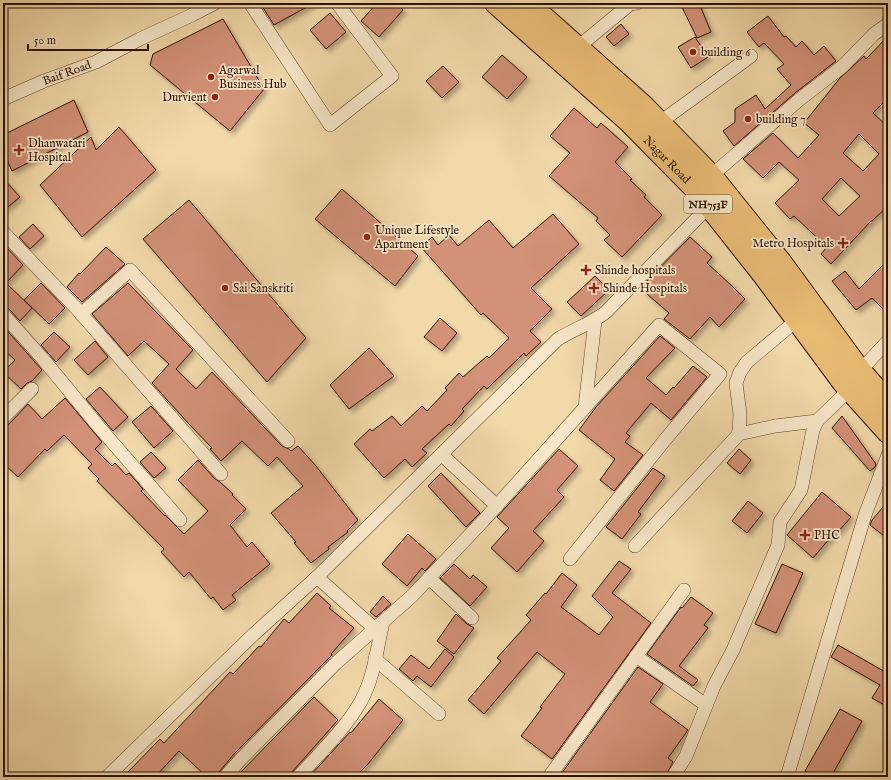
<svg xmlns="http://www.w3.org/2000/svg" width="891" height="780" font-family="'IM FELL English',serif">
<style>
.building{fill:#d39177;stroke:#2a1000;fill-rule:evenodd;filter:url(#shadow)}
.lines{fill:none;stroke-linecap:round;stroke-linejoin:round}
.street-casing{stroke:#5c422a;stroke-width:14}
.highway-casing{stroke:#2a1000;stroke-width:24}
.street{stroke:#f7e6c7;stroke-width:13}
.highway{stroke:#e9bc74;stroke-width:22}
.poi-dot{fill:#8f2418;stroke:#f7e6c7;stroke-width:1.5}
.labels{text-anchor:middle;stroke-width:3.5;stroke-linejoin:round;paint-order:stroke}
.shield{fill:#f7e6c7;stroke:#68503c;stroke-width:1}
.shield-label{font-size:11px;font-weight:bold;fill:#2a1000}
.poi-label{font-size:12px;fill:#2a1000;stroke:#f7e6c7;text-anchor:start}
.street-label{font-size:12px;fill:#2a1000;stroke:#f7e6c7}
</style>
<defs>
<filter id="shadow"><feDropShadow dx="3.5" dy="3.5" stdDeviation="2" flood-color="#0004"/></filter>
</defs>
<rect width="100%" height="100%" fill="#f2d9a9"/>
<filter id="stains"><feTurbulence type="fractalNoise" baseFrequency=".005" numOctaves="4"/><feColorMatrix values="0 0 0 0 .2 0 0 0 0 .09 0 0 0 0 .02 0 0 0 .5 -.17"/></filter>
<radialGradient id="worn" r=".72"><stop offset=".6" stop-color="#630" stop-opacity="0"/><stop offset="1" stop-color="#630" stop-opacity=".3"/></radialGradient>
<!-- building -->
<g class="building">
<path d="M260,3H314L274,25Z"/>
<path d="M377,3H396L403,10L379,37L361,21Z"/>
<path d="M680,3H699L711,32L697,38Z"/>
<path d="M330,13L346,32L326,49L310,30Z"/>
<path d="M768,16L784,37L786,36L796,47L802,41L814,55L824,46L836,61L795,93L734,146L723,131L735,122V109L756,95L765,109L791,85L777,69L784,64L764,43L759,47L747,32Z"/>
<path d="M223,19L264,89L230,131L150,65L153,54Z"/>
<path d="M621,24L629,34L614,46L606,37Z"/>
<path d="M888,36V98L873,113L888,127V206L872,221H871L831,264L821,254L827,247L794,216L790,219L775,203L799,180L779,162L763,178L743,159L773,133L798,158L819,135L804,123L840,78L864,56L866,59ZM859,134L879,154L863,171L843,153ZM841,178L860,196L839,216L822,199Z"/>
<path d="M695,37L708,57L691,68L678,47Z"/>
<path d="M502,55L527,77L507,99L482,77Z"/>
<path d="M443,66L459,82L442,98L426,81Z"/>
<path d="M74,100L88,132L12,171L3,151V135Z"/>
<path d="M574,108L597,128L601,123L628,147L615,162L632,179L630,180L646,195L644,197L662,215L622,257L604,240L610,235L596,221L598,218L549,176L570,153L550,136Z"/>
<path d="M119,127L156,170L82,237L40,185L91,137L96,150Z"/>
<path d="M3,178L20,197L3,211Z"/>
<path d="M342,189L418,256L395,286L315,219Z"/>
<path d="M189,200L306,338L267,382L143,239Z"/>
<path d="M553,214L579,244L531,288L552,309L530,331L541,342L526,356L524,353L487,389L484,386L462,409L464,411L451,426L449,424L422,449L427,453L412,467L405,459L384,478L354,444L370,429L372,431L392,416L401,426L422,406L427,411L447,390L445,388L459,373L463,377L487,356L489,358L509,338L483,313L481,315L421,247L432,237L438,245L449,235L458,246L489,220L513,248Z"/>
<path d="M33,224L44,236L30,249L19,237Z"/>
<path d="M690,237L712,257L707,263L731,285L745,299L719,327L710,317L690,339L664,319L669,313L640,288Z"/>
<path d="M106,247L125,264L82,302L67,287L79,273L80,274Z"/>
<path d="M7,248L23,265L6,283L32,308L20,321L9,309L3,306V251Z"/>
<path d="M888,260V314L872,298L856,310L832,281L845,271L859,289Z"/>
<path d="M595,276L609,290L581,316L567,302Z"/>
<path d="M41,283L65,308L49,324L24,300Z"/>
<path d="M128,283L193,350L176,369L196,389L212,372L282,446L289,449L291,451L298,446L316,466L358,520L347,531L348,532L328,547L329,549L311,563L294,543L296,542L271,513L303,486L277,457L268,466L242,441L221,461L210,449L212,448L188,423L152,383L169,364L144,341L128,356L92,314Z"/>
<path d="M440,318L457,333L442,351L424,337Z"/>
<path d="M3,326L42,370L32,381L27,383L21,389L3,372L15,360L3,349Z"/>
<path d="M54,332L70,347L56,362L41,345Z"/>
<path d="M660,336L675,348L646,378L666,395L673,387L674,388L693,366L707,377L671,420L651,403L626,433L630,436L625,442L643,455L614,491L600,480L615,459L579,430L596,407Z"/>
<path d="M95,341L108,357L88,375L74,360Z"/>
<path d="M369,348L394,376L349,409L330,385Z"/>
<path d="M100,387L128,417L113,431L86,399Z"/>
<path d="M65,398L102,442L95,449L112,466L115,463L126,475L129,473L143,489L141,491L165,516V515L184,534L208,511L178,480L198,460L215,479L220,482L233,494L232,495L246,509L230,525L247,547L252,542L270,564L232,595L236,600L223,610L213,597L211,599L189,572L184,577L161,552L164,549L97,481L99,479L88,468L92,464L64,435L47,451L45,449L18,477L3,463V426L9,424L28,404L42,419Z"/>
<path d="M151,406L173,431L154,448L132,422Z"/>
<path d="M842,416L876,464L875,467L870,471L832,428Z"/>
<path d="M559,449L578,466L557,490L564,497L533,531L544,541L517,572L491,548L509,528L497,517Z"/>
<path d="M739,449L751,460L740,474L727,463Z"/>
<path d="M151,452L166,468L154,478L140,462Z"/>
<path d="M653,468L665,476L638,512L641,514L622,539L606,527Z"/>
<path d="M441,473L480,513L466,527L428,486Z"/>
<path d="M822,492L851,517L838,532L836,531L813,558L787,535Z"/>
<path d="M748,501L763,513L747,533L732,521Z"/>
<path d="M888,501V539L870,525L872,520Z"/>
<path d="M408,534L436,559L425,571L422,568L407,586L382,564Z"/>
<path d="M619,561L631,569L612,593L651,623L552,759L521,736L542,708L540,707L565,674L537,652L484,714L468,700L501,661L497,658L531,620L526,615L545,593L546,594L562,573L577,585L561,607L599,635L613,617L592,596Z"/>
<path d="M454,564L470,579L473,575L487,587L470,606L440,578Z"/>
<path d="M782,564L803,573L776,633L755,624Z"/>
<path d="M317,593L331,606L329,608L354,628L331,654L332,655L234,754L219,772L217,777H207L179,751L155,777H123L160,739L164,743L230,672L233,674L259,646L261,647L284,619L289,623Z"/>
<path d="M383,596L391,604L376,617L370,612Z"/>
<path d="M691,597L713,613L704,625L708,628L679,666L698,680L693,686L647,654L681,607L682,608Z"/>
<path d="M456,614L467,624L474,628L454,654L437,641Z"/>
<path d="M838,645L887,673L888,671V707L872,698L880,685L831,657Z"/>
<path d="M445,649L454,657L431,687L417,676L413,681L399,669L411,655L429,669Z"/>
<path d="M638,667L663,684L650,702L688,730L668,758L673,762L665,777H559Z"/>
<path d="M314,697L338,720L292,772L290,777H236Z"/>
<path d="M379,699L403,720L368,764L355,777H309L350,732L351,733Z"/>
<path d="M840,709L862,721L831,777H815L805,771Z"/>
</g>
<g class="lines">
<!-- street casing -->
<g class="street-casing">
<g id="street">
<path d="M250,3L330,125L392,76L337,3"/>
<path d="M577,48L630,4L637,3"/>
<path id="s1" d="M3,99L44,81L96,62L140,39L192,15L215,3"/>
<path d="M659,123L751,56"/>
<path d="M711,176L800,99L843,66L874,34L888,24"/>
<path d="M3,232L77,309L221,474"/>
<path d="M3,314L43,359L99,427L180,520"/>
<path d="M81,314L130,270L288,441"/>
<path d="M860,371L888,341"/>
<path d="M585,407L595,321"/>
<path d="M3,418L32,389"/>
<path d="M739,434L740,414L736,383L740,372L747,362L797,320"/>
<path d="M442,455L497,506"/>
<path d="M635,546L739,434L775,426L817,421"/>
<path d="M317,577L375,629"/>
<path d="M429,578L472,618"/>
<path d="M636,656L706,705"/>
<path d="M375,659L439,714"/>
<path d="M107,777L254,634L317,577L558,339C574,329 591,324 606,312L709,206"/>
<path d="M225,777L240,760L336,663L412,596L483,521L659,325L720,374L664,441L570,559"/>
<path d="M298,777C318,755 347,727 361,701C374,678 377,648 383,622"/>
<path d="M549,777L684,590"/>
<path d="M673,777L686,756L714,686L733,650L778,545L780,522L801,490L813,430L817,421L850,389"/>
<path d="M787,777L865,515L888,455"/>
</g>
</g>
<!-- highway casing -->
<g class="highway-casing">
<g id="highway">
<path id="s2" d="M496,3L629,121L696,189L764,275L844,383L888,432"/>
<path d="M527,3L643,106L711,176L781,263L860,371L888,403"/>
</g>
</g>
<!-- street -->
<use href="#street" class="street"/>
<!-- highway -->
<use href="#highway" class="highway"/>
</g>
<!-- markers -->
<g class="poi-dot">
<circle cx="693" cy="52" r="4"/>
<circle cx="211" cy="77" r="4"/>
<circle cx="215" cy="97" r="4"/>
<circle cx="748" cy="119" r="4"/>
<path d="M17 144h4v4h4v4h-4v4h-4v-4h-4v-4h4z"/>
<circle cx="367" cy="237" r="4"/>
<path d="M841 237h4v4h4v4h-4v4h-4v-4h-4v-4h4z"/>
<path d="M584 264h4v4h4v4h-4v4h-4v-4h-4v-4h4z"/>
<circle cx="225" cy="288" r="4"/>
<path d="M592 282h4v4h4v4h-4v4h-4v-4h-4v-4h4z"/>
<path d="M803 529h4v4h4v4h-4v4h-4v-4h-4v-4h4z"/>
</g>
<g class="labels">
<!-- shield labels -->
<rect class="shield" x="684" y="195" width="48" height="18" rx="3"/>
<g class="shield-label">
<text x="708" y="208">NH753F</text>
</g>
<!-- poi labels -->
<g class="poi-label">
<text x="701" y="56">building 6</text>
<text x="219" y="74">Agarwal<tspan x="219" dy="14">Business Hub</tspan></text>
<text x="207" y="101" text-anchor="end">Durvient</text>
<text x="756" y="123">building 7</text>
<text x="28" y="147">Dhanwatari<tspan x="28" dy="14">Hospital</tspan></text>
<text x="375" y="234">Unique Lifestyle<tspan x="375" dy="14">Apartment</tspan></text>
<text x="834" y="247" text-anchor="end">Metro Hospitals</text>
<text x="595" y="274">Shinde hospitals</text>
<text x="233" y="292">Sai Sanskriti</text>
<text x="603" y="292">Shinde Hospitals</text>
<text x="814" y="539">PHC</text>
</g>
<!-- street labels -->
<g class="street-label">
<text dy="4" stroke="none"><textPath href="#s1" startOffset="69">Baif Road</textPath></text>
<text dy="4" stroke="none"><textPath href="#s2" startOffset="232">Nagar Road</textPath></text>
</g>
</g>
<!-- margin -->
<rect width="891" height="780" fill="none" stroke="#f2d9a9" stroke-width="16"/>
<rect x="4" y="4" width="883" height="772" fill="none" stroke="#2a1000" stroke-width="2"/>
<rect x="8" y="8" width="875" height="764" fill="none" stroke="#2a1000"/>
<!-- scale -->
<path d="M28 44v6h120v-6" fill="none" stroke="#2a1000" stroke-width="2"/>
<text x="34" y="44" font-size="12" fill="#2a1000" stroke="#f7e6c7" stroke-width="3" paint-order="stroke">50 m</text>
<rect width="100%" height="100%" filter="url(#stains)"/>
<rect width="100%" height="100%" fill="url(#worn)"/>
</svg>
